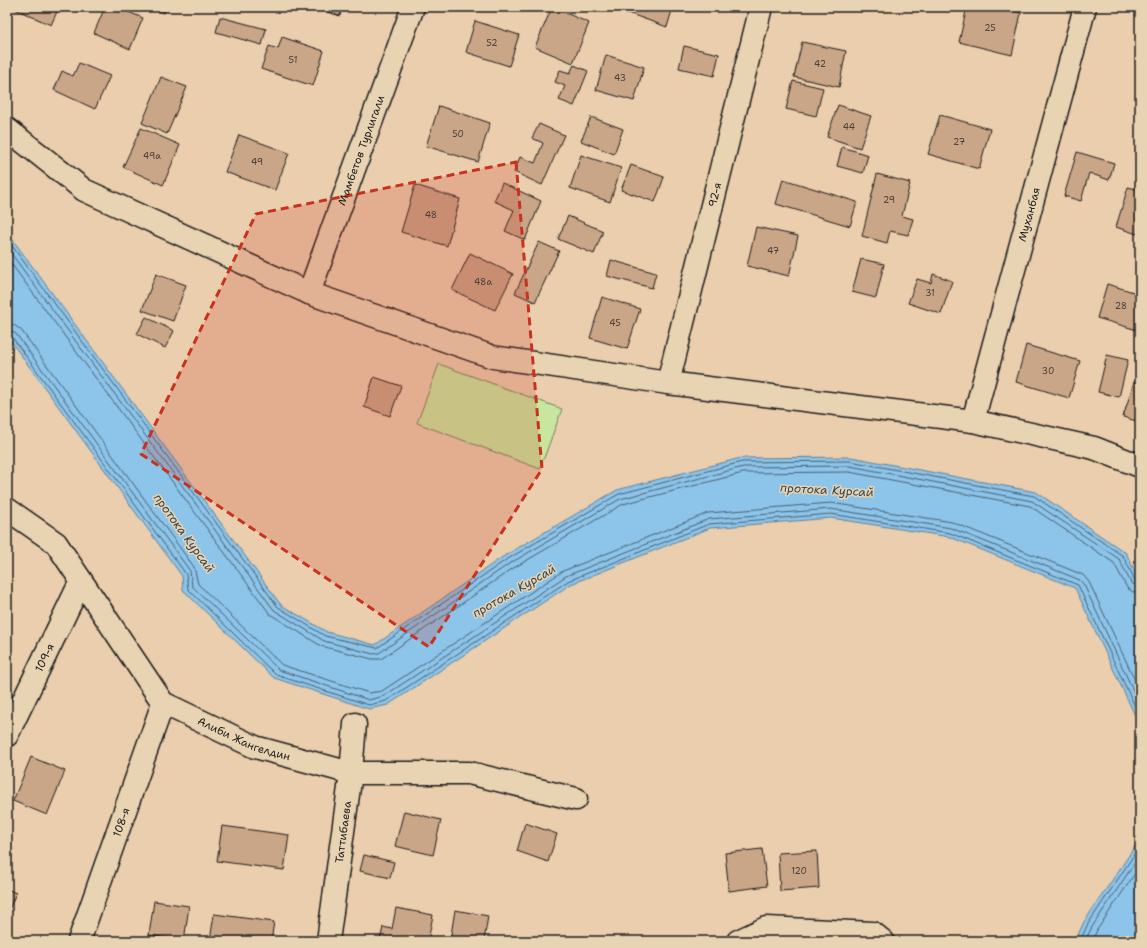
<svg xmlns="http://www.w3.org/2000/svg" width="1147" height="948" font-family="'Shantell Sans',sans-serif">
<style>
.green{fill:#c8e69e;stroke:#72815d}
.water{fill:#8cc4ea;stroke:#5f8198}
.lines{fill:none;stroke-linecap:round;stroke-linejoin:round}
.shore{stroke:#495f6e;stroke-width:1}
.building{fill:#caa688;stroke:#1c1c1c}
.minor-casing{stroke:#1c1c1c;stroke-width:25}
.minor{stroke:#e8d3b2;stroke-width:22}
.marked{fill:#c8321e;fill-opacity:0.2;stroke:#c8321e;stroke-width:3;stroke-dasharray:8 5;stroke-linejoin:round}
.labels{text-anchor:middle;stroke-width:3;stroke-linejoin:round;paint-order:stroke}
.number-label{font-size:9px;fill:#483e37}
.street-label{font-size:11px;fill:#1c1c1c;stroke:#e8d3b2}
.water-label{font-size:12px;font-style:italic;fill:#384650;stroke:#e8d3b2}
</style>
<rect width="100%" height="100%" fill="#eacead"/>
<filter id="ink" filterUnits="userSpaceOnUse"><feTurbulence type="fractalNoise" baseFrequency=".025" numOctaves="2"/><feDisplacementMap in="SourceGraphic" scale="8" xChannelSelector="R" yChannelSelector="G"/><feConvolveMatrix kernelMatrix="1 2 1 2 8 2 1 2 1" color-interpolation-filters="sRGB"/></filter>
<g filter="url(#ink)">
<!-- green -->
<path class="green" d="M439,364L562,409L540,469L417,423Z"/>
<!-- water -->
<g class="water">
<path d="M7,232L281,605L327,632L375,645L504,556L617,490L741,458L851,457L1036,492L1126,553L1140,582V726L1075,588L950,537L831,518L710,528L571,584L388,705L369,709L274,678L183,590L182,576L7,336Z"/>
<path d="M1140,839V941H1075L1084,922Z"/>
</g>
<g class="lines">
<!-- shore -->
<g class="shore">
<path d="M7,239L278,607L325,636L377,648L506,560L619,494L742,462L850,461L1034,496L1123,556L1135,580L1140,582"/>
<path d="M7,248L274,610L324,641L373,654L379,653L509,564L620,499L743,467L850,466L1032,501L1119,559L1131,583L1140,587"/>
<path d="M7,258L270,614L321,646L372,659H381L512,569L623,504L743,473L849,472L1030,506L1114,563L1127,588L1133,592L1140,593"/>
<path d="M7,323L14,325L21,330L194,567L198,584L282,665L369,693L382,691L563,571L708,513L831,503L952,522L1083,575L1089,582L1140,691"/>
<path d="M7,329L16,334L190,571L192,586L279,670L369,700L384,696L566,576L709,519L831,509L951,528L1080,580L1084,585L1140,705"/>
<path d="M7,335L12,337L186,574L188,589L276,675L369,705L386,701L568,581L709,524L831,514L950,533L1078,585L1140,717"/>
<path d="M1080,941L1088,924L1140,846"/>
<path d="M1085,941L1092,927L1140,855"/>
<path d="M1092,941L1097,930L1140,866"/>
</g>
</g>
<!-- building -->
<g class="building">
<path d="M16,7H59L51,25L15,9Z"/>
<path d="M105,7H116L143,18L130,49L94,33Z"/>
<path d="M148,7H167L164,13Z"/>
<path d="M312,7H342L340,16Z"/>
<path d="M552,7L589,23L573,63L535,47Z"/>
<path d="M611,7H673L667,27Z"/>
<path d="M967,7H993L1021,13L1012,55L959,42Z"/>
<path d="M220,17L266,29L262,45L216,32Z"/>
<path d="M475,21L519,35L509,66L466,52Z"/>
<path d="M282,37L324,51L313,86L261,69L269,46L278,49Z"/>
<path d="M802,42L846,51L839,87L794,77Z"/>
<path d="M684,46L719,54L714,76L679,68Z"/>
<path d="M606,55L644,67L634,101L596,90Z"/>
<path d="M79,63L110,76L95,109L54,90L62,71L73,76Z"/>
<path d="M574,65L588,71L574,106L559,100L565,86L555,82L560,70L570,73Z"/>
<path d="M161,77L187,87L167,134L142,123Z"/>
<path d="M793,81L823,88L816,116L786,109Z"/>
<path d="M838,105L871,116L860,148L827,137Z"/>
<path d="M439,106L490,123L478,162L426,146Z"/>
<path d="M940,115L990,129L979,169L928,154Z"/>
<path d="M591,117L623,129L614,154L581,141Z"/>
<path d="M539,124L564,135L542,185L514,172L520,157L535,163L543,143L532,138Z"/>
<path d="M141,128L180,145L163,185L123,167Z"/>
<path d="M239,135L289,153L275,190L225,172Z"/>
<path d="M842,147L868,155L863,173L837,166Z"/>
<path d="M1077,152L1114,163L1109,180L1089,173L1081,201L1064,196Z"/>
<path d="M581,155L621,168L610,202L570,188Z"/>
<path d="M631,165L664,177L655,202L621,190Z"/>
<path d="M877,174L910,183L902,216L913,219L908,235L890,231L887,243L862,236Z"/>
<path d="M783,179L857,202L850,226L776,204Z"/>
<path d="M502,183L541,201L525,240L505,231L514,210L494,201Z"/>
<path d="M415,185L460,199L447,246L401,232Z"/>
<path d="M1128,187L1140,190V235L1116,227Z"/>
<path d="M568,216L603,231L594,254L558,239Z"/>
<path d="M756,227L798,236L789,276L747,266Z"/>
<path d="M539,242L559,251L535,302L515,293Z"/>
<path d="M470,253L513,274L495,310L452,290Z"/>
<path d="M861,259L884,264L876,298L852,292Z"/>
<path d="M611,260L656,273L652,288L607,276Z"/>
<path d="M156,274L186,285L173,321L142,310Z"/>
<path d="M933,274L952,281L941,314L908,303L917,279L931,283Z"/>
<path d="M1107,284L1140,294V321L1137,330L1097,318Z"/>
<path d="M602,297L640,309L627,349L590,338Z"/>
<path d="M146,317L174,331L165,348L137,334Z"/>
<path d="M1026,345L1080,361L1069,398L1016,382Z"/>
<path d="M1107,355L1128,360L1119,397L1098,392Z"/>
<path d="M374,377L401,386L390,416L364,407Z"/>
<path d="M1134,382L1140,383V422L1123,417Z"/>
<path d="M31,757L65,771L47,815L13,801Z"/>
<path d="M404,811L441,820L433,855L395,846Z"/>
<path d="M525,823L557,834L548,862L517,851Z"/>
<path d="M222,826L289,835L284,870L217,861Z"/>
<path d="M762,849L767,886L729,891L725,853Z"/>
<path d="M817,851L819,888L780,891L778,853Z"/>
<path d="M364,855L394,862L390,878L360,871Z"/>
<path d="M7,889L16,893L7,914Z"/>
<path d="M154,901L189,906L184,941L149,935Z"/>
<path d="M396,908L433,915L428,941H380L383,927L392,929Z"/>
<path d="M455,910L488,916L484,941H450Z"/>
<path d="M214,914L274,922L271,941H210Z"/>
</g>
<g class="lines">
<!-- minor casing -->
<g class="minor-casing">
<g id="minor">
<path d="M7,129L84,190L309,293L493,357L668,383L973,421L1094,448L1140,466"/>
<path id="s1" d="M309,293L413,7"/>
<path id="s2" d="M668,383L761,7"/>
<path id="s3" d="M973,421L1085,7"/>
<path id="s4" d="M7,509L56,543L163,703L255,747L351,773H469L576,799"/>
<path id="s5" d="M7,735L81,581"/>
<path id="s6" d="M79,941L163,703"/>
<path id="s7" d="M328,941L351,773L355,724"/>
<path d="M738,941L766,928L873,933L883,941"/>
</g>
</g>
<!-- minor -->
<use href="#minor" class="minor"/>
</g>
</g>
<!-- marked area -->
<path class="marked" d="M516,162L542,469L429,647L141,454L256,214Z"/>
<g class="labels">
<!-- number labels -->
<g class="number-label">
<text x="990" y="31">25</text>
<text x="492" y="46">52</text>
<text x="293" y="63">51</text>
<text x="820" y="67">42</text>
<text x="620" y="81">43</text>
<text x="849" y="130">44</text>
<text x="458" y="137">50</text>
<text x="959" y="145">27</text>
<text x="152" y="159">49а</text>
<text x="257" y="165">49</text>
<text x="889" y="203">29</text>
<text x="431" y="218">48</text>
<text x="773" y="254">47</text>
<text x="483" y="285">48а</text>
<text x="930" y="296">31</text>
<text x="1121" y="309">28</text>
<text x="615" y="326">45</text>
<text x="1048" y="374">30</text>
<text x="799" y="874">120</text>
</g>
<!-- street labels -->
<g class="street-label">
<text dy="4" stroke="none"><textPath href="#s1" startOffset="152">Мамбетов Турлигали</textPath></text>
<text dy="4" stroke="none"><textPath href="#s2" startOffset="194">92-я</textPath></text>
<text dy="4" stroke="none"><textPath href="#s3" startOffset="214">Муханбая</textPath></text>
<text dy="4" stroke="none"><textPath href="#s5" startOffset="86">109-я</textPath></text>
<text dy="4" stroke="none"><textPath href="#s4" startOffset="341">Алиби Жангелдин</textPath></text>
<text dy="4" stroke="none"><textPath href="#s6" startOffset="126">108-я</textPath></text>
<text dy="4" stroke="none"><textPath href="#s7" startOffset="110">Таттибаева</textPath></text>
</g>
<!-- water labels -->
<g class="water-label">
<text transform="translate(827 490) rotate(3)" y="4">протока Курсай</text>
<text transform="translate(184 533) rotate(54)" y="4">протока Курсай</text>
<text transform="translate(514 591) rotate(-30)" y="4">протока Курсай</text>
</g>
</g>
<!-- margin -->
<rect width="1147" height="948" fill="none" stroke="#e8d3b2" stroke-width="24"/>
<rect x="12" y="12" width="1123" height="924" fill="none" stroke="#1c1c1c" stroke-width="1.5" filter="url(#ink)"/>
</svg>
